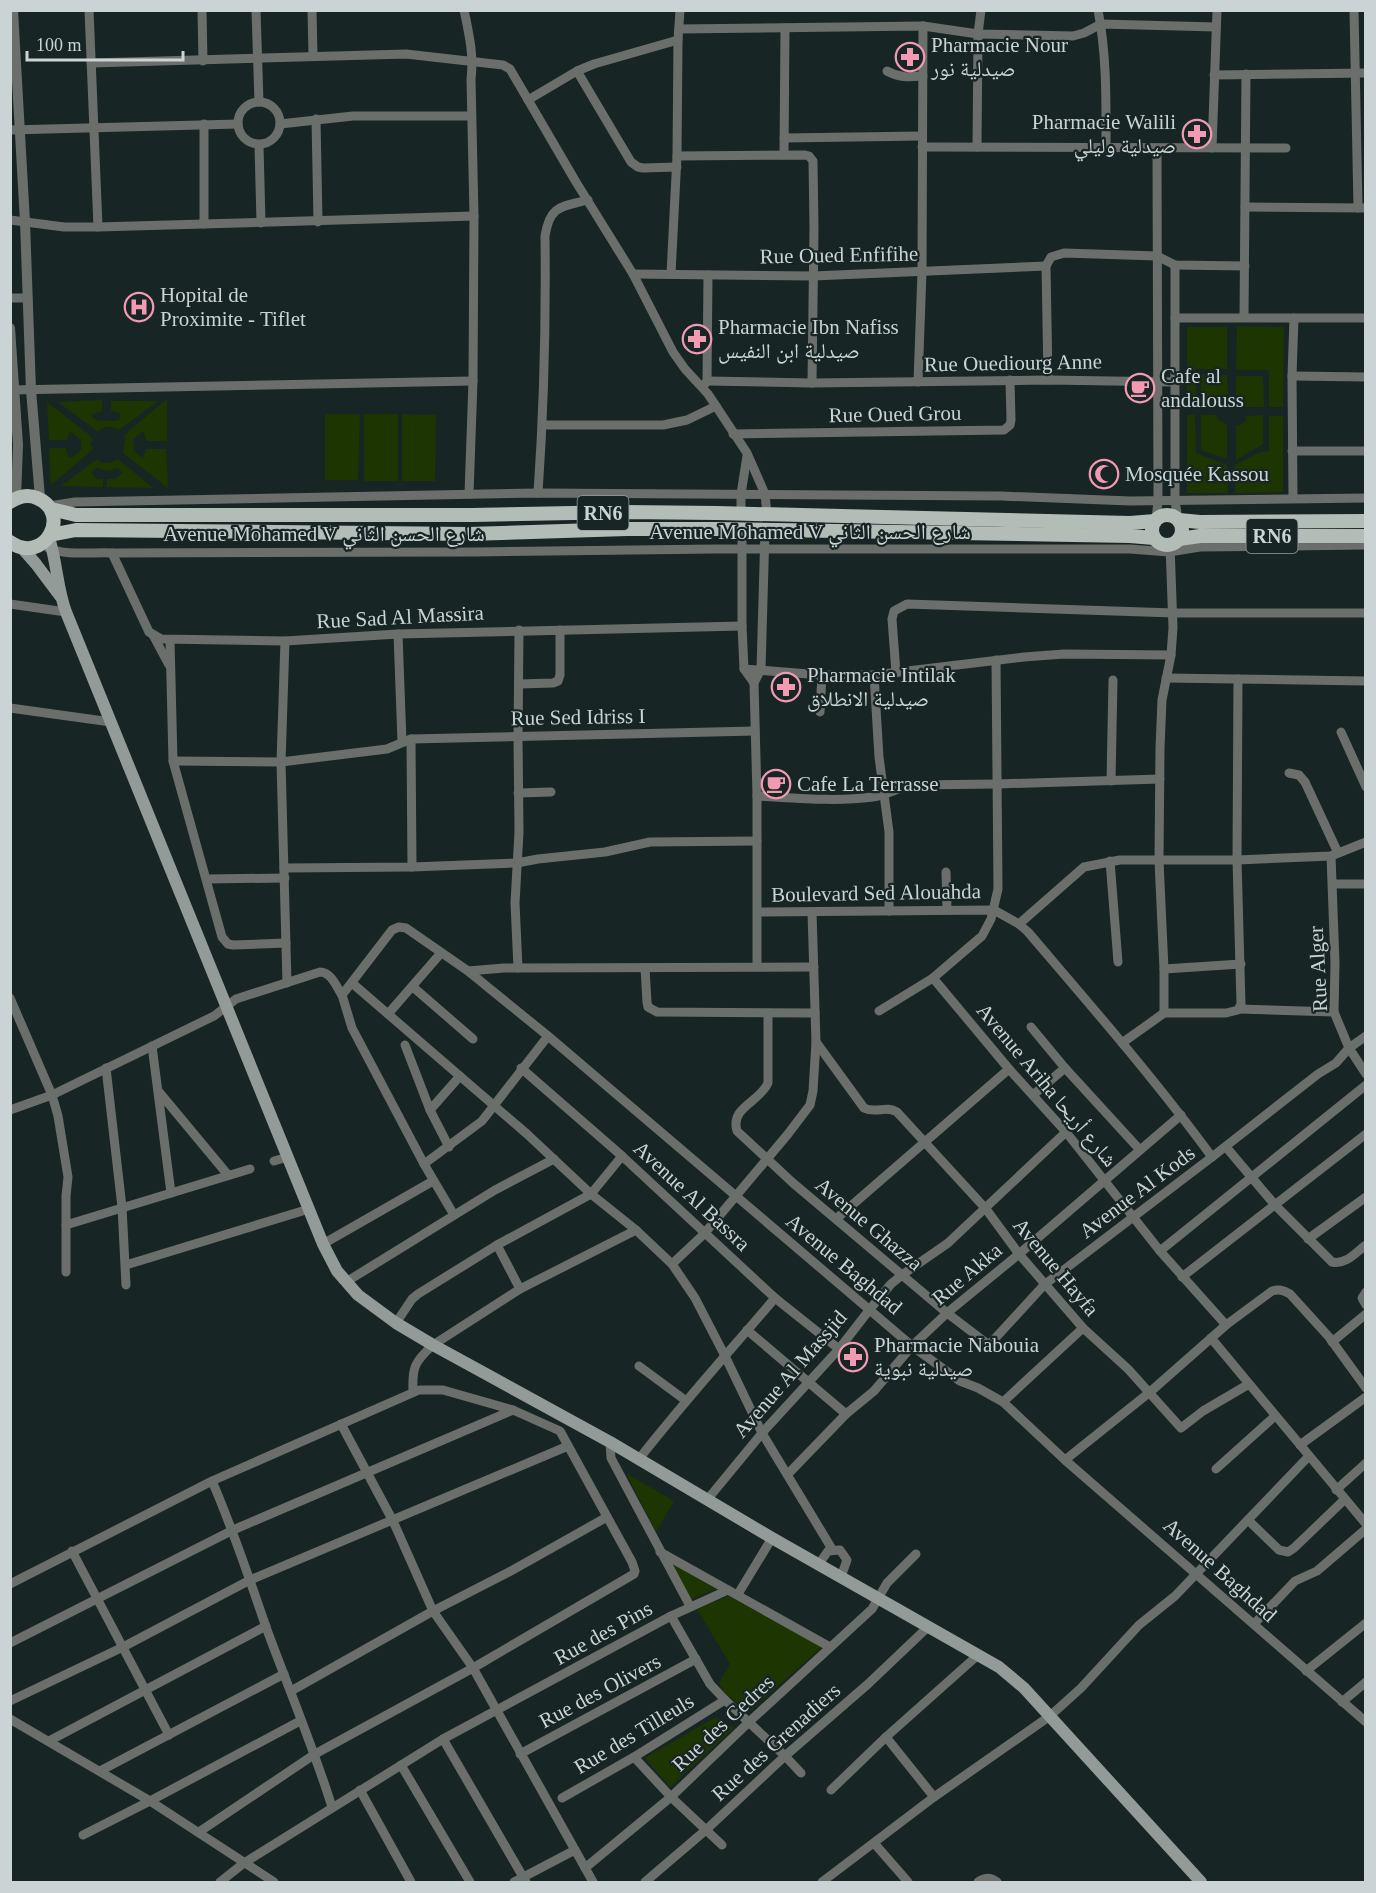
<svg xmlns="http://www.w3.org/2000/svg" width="1376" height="1893" font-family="'Times New Roman','Noto Naskh Arabic',serif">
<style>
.green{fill:#1d3500}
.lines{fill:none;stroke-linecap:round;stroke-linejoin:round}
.minor{stroke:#6a6f6c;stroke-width:9}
.tertiary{stroke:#6a6f6c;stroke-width:10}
.secondary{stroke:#929b97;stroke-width:12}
.primary{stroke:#b2bdb8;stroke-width:14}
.labels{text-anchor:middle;stroke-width:4.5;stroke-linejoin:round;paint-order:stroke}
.shield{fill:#182525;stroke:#95a0a0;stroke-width:1.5}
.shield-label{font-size:20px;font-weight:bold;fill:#cbd4d4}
.poi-label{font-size:21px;fill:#cbd4d4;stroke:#182525;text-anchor:start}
.street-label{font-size:21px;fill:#cbd4d4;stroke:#182525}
</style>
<rect width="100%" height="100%" fill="#182525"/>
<!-- green -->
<g class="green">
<path d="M1237,326L1284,327L1283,407H1269V370H1236Z"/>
<path d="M1187,327H1227V369H1196V406H1187Z"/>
<path d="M1201,374L1227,375L1228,397L1222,401L1219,406H1201Z"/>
<path d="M1236,376H1263L1264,407H1244L1242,400L1236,398Z"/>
<path d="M167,399V441H147L143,431L133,439L134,451L143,458L146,449H166L168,488L123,453L125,441L124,435Z"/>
<path d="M102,400V411L90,415L96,420L117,421L120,419V413L111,411V401H158L119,430C111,426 105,425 98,432L58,402Z"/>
<path d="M47,402L92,437V441L90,444L93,449L51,485L49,448H66L68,456L71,458L81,450V440L70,431L67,440H49Z"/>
<path d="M325,414H360L358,480H325Z"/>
<rect x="364" y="414" width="34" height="67"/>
<path d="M402,414L436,415L435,481H402Z"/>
<path d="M1187,415H1195L1196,453L1227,465L1228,493H1187Z"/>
<path d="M1201,415H1217L1219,420L1227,425V459L1201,450Z"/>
<path d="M1263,415V444L1236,460V426L1245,422L1246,416Z"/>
<path d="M1269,416H1283V492L1235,493V465L1260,452L1269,451Z"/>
<path d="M97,459C103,465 111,463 118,459L153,488L107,487V479H115L123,473L117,468L108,471L96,468L91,472L97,479H103V487L61,486Z"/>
<path d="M626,1473L674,1501L656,1532Z"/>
<path d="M674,1566H677L716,1589L691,1599Z"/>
<path d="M729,1596L822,1647L750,1711L725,1694L719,1683L730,1664L697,1609Z"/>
<path d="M716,1717L734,1728L670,1787L645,1758Z"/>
</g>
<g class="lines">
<!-- minor -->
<g class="minor">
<path d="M89,10L98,227"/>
<path d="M202,10L203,61"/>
<path d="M256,10L259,102"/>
<path d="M312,10L313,56"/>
<path d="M464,10C469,34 474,55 471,79L474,216L473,381L469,494"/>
<path d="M1098,10C1107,56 1106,102 1106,149"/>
<path d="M1354,10L1358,208"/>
<path d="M679,29L923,26L978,34L1073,36L1084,33L1101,24L1216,27"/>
<path d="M91,63L406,54L503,65L510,69L576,182L633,274L673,352L685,369L708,394L747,453L765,494L767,514"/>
<path d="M577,71L631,162L638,167L643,168L677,167"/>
<path d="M887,71C899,78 909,77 923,76"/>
<path d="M1214,75L1366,73"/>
<path d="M528,100L577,71L594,64L678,40"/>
<circle cx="259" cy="123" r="21"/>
<path d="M316,119L318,222"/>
<path d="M204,124V224"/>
<path d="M280,124L353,116H471"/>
<path d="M10,130L238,124"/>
<path d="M784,138L922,136"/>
<path d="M259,145L261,223"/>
<path d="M922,147L1286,148"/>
<path d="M977,147L978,34L981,10"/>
<path d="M1212,148L1217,10"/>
<path d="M784,155L785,28"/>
<path d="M677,156L805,155L809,156L813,161L814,228L812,383"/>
<path d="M1245,207L1366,208"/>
<path d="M10,220L64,227H98L474,216"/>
<path d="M1175,265V501L1178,519"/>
<path d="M633,274L813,276L1046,266"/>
<path d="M671,274L677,156L678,40L680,10"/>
<path d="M10,298H27"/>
<path d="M1244,317L1246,74"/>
<path d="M1175,318H1366"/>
<path d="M1292,376L1366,377"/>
<path d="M1048,380L1046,266L1051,257L1064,253L1157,256L1175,265L1245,266"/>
<path d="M707,381L812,383L1048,380L1175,382"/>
<path d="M918,382L922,272L923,26"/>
<path d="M704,385L707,381L708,275"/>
<path d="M10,390L473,381"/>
<path d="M543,425H663L687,420L716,406"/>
<path d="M733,434L1004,430L1010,425L1011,420L1010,380"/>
<path d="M1292,451H1366"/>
<path d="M538,493C544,407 546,322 545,236C550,205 561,207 588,200"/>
<path d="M1293,498L1292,376L1294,318"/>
<path d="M49,506L75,502L538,493L1001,496L1130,501L1366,498"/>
<path d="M741,513V494L747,456"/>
<path d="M1156,519L1158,501L1157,148"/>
<path d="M742,530V626L744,669L754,683"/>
<path d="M48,548C66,556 92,552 112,553L474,552L716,549H1130L1169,552L1200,547L1366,545"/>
<path d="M112,553L149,632L161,639L285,641L398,634L742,626"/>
<path d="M10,604L66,612"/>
<path d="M398,634L402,742"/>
<path d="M153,635L169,665"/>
<path d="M170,640L173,761L222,937L228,944L233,945L286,943"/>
<path d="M285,641L281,762L287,983"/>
<path d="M744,669L822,675H874L1024,657L1064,654L1171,655"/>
<path d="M896,673L892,619L894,611L907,604L1174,613H1366"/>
<path d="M874,675L879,757L889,832V911"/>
<path d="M1166,678L1366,681"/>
<path d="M519,684L553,683L558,681L560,675V630"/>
<path d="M10,708L111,722"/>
<path d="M820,712L822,675"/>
<path d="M1341,732L1366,787"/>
<path d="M411,739L412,867"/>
<path d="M173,761L281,762L387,749L411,739L755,731"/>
<path d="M1289,773L1299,775L1305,782L1338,853"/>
<path d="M1111,781L1113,680"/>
<path d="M518,793L551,792"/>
<path d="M757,796C796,798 835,802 873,797C887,795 899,787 913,785L997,784L1160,779"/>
<path d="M1331,856L1335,963L1334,1012L1349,1048L1366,1074"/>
<path d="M1110,861L1118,962"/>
<path d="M284,868L412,867L517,863L538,859L605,852L650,842L757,841"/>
<path d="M946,872L947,910"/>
<path d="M207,879L285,878"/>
<path d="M1333,884H1366"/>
<path d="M758,912L994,910L1019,924L1084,867L1120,860H1237L1331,856L1366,842"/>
<path d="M1019,924L1028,932C1091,1006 1155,1079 1212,1157"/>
<path d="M757,967V796L754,683L761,669L765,530"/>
<path d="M518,968L515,903L519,832L518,737L519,630"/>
<path d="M645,968L647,1002L648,1007L657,1012L815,1013"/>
<path d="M1164,969L1241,964"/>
<path d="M468,971L504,968L814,967"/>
<path d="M933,978L1009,1069L1066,1132L1160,1251L1226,1325L1272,1291C1279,1289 1283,1290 1290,1294L1329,1337L1366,1388"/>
<path d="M352,983L527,1134L591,1194L636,1230L672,1264L695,1298L725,1356L762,1433L832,1549"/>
<path d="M413,987L473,1039"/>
<path d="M10,998L52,1095L58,1116L68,1177L66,1196V1272"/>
<path d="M1239,1009L1334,1012"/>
<path d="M879,1011L933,978L982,936L991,919L998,889L996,660"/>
<path d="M768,1013V1083C759,1103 730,1107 737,1131L793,1183L947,1313L989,1345L1044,1285L1212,1157L1318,1074L1336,1063L1349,1048L1366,1036"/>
<path d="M1164,1013V969L1159,861L1160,748L1162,700L1171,655L1173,628L1170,545"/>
<path d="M388,1014L441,953"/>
<path d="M1031,1027L1065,1068L1140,1150"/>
<path d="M816,1042L864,1108C876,1114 886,1105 897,1112L986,1209L1019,1254L1083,1328L1128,1369L1181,1428L1203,1411L1249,1384"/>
<path d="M1122,1043L1164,1013H1226L1238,1010L1241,1004L1237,860L1238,679"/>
<path d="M405,1045L430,1110L449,1147"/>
<path d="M152,1046L171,1193"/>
<path d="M106,1068L122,1207L126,1285"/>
<path d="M521,1068L622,1156L775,1298L839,1349"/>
<path d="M159,1092L228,1175"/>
<path d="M1033,1095L1065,1068"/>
<path d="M10,1110L52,1095L214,1016L236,999L320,972C331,972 336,986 342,995"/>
<path d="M430,1110L460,1076"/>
<path d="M1226,1147L1275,1205L1332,1262C1346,1265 1355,1253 1366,1245"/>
<path d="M274,1161L288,1157"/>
<path d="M424,1164L352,1028L342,995L392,930L399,927L406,928L468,971L548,1036L912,1346L960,1381L978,1388L1003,1402L1065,1460L1366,1722"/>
<path d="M454,1215L424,1164L482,1121L548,1036"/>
<path d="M836,1219L1009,1069"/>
<path d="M66,1225L250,1169"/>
<path d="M1308,1239L1366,1197"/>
<path d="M323,1244L433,1181"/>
<path d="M497,1245L520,1289"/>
<path d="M1160,1251L1366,1085"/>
<path d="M672,1264L704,1234L788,1134L810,1105L813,1091L816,1042L812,912"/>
<path d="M126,1265L309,1209"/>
<path d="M1182,1277L1366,1134"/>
<path d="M346,1282L495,1190L554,1159"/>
<path d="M1366,1292L1362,1298L1366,1305"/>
<path d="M396,1323L412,1299L418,1294L497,1245L591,1194L622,1156"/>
<path d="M747,1330L846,1414"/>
<path d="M1211,1338L1366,1524"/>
<path d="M1332,1342L1366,1314"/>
<path d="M639,1366L685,1400"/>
<path d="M413,1392C412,1368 414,1362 433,1345L520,1289L636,1230"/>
<path d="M1003,1402L1083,1328"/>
<path d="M341,1424L393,1521L433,1611L473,1668L593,1882"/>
<path d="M610,1442L611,1458L690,1606"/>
<path d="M1300,1445L1366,1397"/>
<path d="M639,1459C682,1404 729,1352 775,1298"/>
<path d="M1065,1460L1150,1392L1226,1325"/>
<path d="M1216,1469L1275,1416"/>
<path d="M788,1474L846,1414L874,1391L912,1346L947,1313L1019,1254L1181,1115"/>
<path d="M212,1481C233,1529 249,1578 266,1627C288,1687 313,1746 332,1807"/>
<path d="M1336,1490L1366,1463"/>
<path d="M707,1500L762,1433L839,1349L870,1309L891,1284L902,1275L948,1243L1066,1132"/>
<path d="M1248,1520L1279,1550L1288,1552L1294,1548L1344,1500"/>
<path d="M72,1551L169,1735"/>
<path d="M660,1552L830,1647"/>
<path d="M819,1564L828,1551L840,1550L847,1560L841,1577"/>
<path d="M10,1584L212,1481L419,1390H443L513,1410L560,1431L632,1562L635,1571L634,1574L473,1668L315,1754L199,1832"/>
<path d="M738,1594L772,1538"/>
<path d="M671,1616L710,1684L725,1700L785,1756L801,1773"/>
<path d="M1254,1624L1295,1581L1317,1571L1366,1529"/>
<path d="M10,1643L233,1530L513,1410"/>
<path d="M1306,1671L1366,1623"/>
<path d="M291,1691L433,1611L509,1572L607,1517"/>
<path d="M10,1701L123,1647L250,1580L568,1446"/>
<path d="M1342,1702L1366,1682"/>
<path d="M10,1719L150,1801L274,1882"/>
<path d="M886,1737L934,1797"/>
<path d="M443,1739L526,1882"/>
<path d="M49,1741L266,1626"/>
<path d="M520,1754L696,1659"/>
<path d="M634,1757L671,1797L722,1845"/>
<path d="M401,1765L470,1882"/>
<path d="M100,1771L284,1674"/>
<path d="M360,1790L411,1882"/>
<path d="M831,1790L886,1737L978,1655"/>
<path d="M562,1798L634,1757L725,1700"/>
<path d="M83,1835L150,1801L300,1721"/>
<path d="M874,1843L908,1882"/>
<path d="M585,1868L671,1797L749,1722L872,1609L887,1583L916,1554"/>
<path d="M220,1882L244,1863L443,1739L671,1616L728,1590"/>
<path d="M514,1882L575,1850"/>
<path d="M645,1882L707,1829L785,1756L868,1684L929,1626"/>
<path d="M822,1882L934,1797L1050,1716L1081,1688L1139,1625L1175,1596L1309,1456"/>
<path d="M978,1882C985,1877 991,1877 997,1882"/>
</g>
<!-- tertiary -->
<g class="tertiary">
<path d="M13,10L25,222L31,390L40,498"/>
<path d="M10,328L18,445L16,498"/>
</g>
<!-- secondary -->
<g class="secondary">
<path d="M49,538C57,562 57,588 66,612L323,1244L337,1271L358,1295L396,1323L433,1345L610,1442L772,1538L999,1667L1024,1688L1201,1882"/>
<path d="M22,548L36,564L60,596"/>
</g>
<!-- primary -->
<g class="primary">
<path d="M10,502C19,496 28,494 37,498C73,513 44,566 10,542"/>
<path d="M51,509L76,515H472L625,512L717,513L1130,523L1155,521"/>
<circle cx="1167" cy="530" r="15"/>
<path d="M1179,520L1200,522L1366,521"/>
<path d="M50,535L76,530L468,534L627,529H717L1130,536L1154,538"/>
<path d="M1179,539L1200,536H1366"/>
</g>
</g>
<!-- icons -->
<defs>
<g id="pharmacy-ring" transform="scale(1.5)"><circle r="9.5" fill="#182525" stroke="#f19ab1" stroke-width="1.5"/><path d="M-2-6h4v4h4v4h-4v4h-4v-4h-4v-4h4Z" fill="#f19ab1"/></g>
<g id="hospital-ring" transform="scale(1.5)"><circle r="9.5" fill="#182525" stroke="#f19ab1" stroke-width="1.5"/><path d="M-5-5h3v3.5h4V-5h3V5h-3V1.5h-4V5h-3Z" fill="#f19ab1"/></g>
<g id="cafe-ring" transform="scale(1.5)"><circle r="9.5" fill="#182525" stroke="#f19ab1" stroke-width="1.5"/><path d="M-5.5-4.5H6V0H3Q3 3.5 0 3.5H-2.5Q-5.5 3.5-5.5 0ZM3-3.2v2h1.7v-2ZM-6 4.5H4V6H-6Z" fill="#f19ab1"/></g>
<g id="mosque-ring" transform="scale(1.5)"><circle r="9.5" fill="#182525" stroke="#f19ab1" stroke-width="1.5"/><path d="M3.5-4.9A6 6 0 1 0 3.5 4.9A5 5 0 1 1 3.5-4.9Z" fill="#f19ab1"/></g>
</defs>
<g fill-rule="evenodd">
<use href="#pharmacy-ring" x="910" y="57"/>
<use href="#pharmacy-ring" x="1197" y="134"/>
<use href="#hospital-ring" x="139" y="307"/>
<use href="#pharmacy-ring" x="697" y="339"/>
<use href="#cafe-ring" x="1140" y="388"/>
<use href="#mosque-ring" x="1104" y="474"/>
<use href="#pharmacy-ring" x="786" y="687"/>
<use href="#cafe-ring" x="776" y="784"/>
<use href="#pharmacy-ring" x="853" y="1357"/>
</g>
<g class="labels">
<!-- shield labels -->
<g class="shield">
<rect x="577.5" y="496" width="51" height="34" rx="4.5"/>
<rect x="1246.5" y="519" width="51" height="34" rx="4.5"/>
</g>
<g class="shield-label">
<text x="603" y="520">RN6</text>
<text x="1272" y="543">RN6</text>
</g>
<!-- poi labels -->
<g class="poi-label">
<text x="931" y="52">Pharmacie Nour<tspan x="931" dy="24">صيدلية نور</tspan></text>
<text x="1176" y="129" text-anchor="end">Pharmacie Walili<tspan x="1176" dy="24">صيدلية وليلي</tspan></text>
<text x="160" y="302">Hopital de<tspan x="160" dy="24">Proximite - Tiflet</tspan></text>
<text x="718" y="334">Pharmacie Ibn Nafiss<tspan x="718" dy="24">صيدلية ابن النفيس</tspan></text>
<text x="1161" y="383">Cafe al<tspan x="1161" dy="24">andalouss</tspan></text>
<text x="1125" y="481">Mosquée Kassou</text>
<text x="807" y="682">Pharmacie Intilak<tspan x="807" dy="24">صيدلية الانطلاق</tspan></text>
<text x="797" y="791">Cafe La Terrasse</text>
<text x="874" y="1352">Pharmacie Nabouia<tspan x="874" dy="24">صيدلية نبوية</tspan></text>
</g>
<!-- street labels -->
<g class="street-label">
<text transform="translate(839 255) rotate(-1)" y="7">Rue Oued Enfifihe</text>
<text transform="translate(1013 363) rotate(-1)" y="7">Rue Ouediourg Anne</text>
<text transform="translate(895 414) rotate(-1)" y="7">Rue Oued Grou</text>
<text x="810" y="539">Avenue Mohamed V شارع الحسن الثاني</text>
<text x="324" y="541">Avenue Mohamed V شارع الحسن الثاني</text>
<text transform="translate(400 617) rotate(-3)" y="7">Rue Sad Al Massira</text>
<text transform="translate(578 717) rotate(-1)" y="7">Rue Sed Idriss I</text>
<text transform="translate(876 893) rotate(-1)" y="7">Boulevard Sed Alouahda</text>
<text transform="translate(1318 969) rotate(-93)" y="7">Rue Alger</text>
<text transform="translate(1047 1085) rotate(50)" y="7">Avenue Ariha شارع أريحا</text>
<text transform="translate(1137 1192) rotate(-37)" y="7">Avenue Al Kods</text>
<text transform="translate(692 1196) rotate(43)" y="7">Avenue Al Bassra</text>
<text transform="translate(869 1224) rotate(40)" y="7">Avenue Ghazza</text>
<text transform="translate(844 1264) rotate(40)" y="7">Avenue Baghdad</text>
<text transform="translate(1056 1267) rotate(50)" y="7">Avenue Hayfa</text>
<text transform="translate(967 1274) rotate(-40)" y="7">Rue Akka</text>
<text transform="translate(790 1374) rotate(-49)" y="7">Avenue Al Massjid</text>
<text transform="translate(1220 1570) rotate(42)" y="7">Avenue Baghdad</text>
<text transform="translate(603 1633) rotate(-29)" y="7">Rue des Pins</text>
<text transform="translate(600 1691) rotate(-28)" y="7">Rue des Olivers</text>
<text transform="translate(723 1723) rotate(-43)" y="7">Rue des Cedres</text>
<text transform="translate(634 1734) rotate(-31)" y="7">Rue des Tilleuls</text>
<text transform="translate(776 1742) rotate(-42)" y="7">Rue des Grenadiers</text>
</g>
</g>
<!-- border -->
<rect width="1376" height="1893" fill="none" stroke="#cbd4d4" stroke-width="24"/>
<!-- scale -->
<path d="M27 51v9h156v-9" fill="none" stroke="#cbd4d4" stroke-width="3"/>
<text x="36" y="51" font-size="18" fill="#cbd4d4" stroke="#182525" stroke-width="4.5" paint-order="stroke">100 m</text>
</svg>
